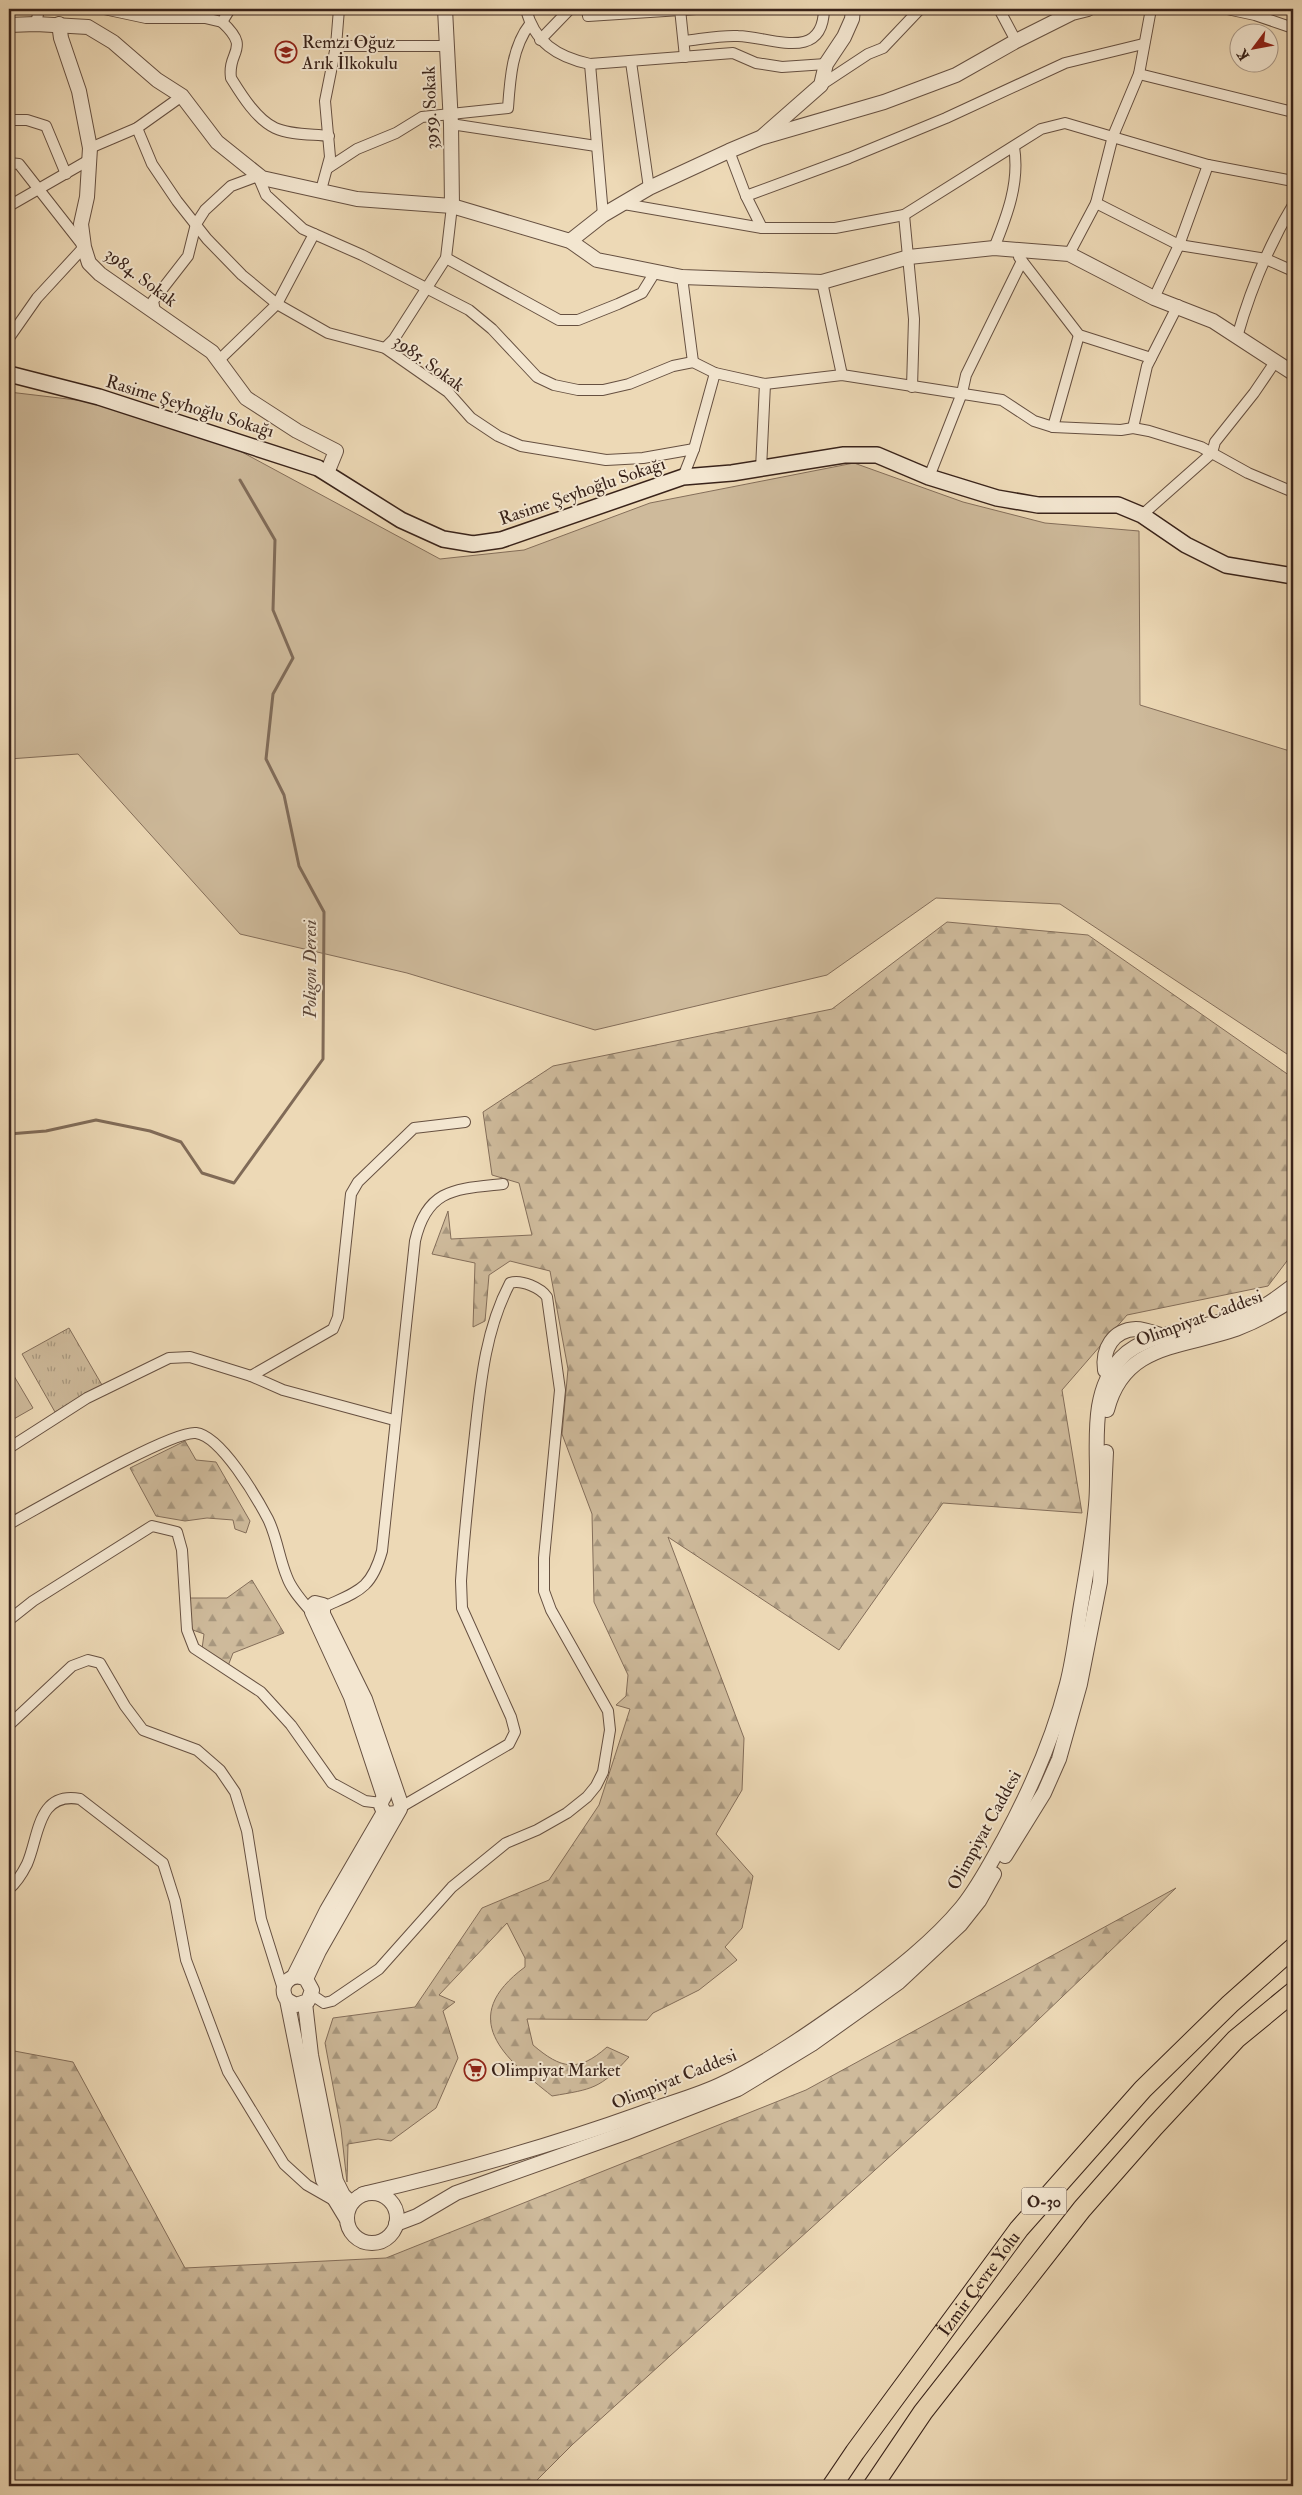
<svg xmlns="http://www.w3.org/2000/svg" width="1302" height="2495" font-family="'IM FELL Double Pica',serif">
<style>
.green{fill:#ceba9b;stroke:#846e5a}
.forest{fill:url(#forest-firs);stroke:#846e5a}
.park{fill:url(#park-tufts);stroke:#846e5a}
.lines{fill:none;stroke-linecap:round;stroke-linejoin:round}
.stream{stroke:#806b58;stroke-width:3}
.minor-casing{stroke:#665041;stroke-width:12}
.tertiary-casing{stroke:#665041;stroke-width:16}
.secondary-casing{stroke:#39231a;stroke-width:18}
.motorway-casing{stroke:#39231a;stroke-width:21}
.minor{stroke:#f3e6d0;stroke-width:10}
.tertiary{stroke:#f3e6d0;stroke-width:14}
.secondary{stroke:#f3e6d0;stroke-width:15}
.motorway{stroke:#edd9b6;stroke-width:19}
.labels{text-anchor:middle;stroke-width:4;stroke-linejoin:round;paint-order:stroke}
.shield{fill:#f3e6d0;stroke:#715e51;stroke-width:1}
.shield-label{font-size:16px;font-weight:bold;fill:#39231a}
.poi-label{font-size:18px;fill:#39231a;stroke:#f3e6d0;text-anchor:start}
.street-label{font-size:18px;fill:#39231a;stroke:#f3e6d0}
.water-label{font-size:19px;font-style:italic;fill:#5d4739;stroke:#f3e6d0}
</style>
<defs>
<pattern id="forest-firs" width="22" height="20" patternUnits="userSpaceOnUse" patternTransform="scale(1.25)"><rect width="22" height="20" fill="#ceba9b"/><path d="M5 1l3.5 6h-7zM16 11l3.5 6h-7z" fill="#a8977e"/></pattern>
<pattern id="park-tufts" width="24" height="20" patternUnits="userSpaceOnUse" patternTransform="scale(1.25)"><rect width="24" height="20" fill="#ceba9b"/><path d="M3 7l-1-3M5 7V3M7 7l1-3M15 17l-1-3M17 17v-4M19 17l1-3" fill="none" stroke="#a8977e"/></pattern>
</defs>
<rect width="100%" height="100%" fill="#edd9b6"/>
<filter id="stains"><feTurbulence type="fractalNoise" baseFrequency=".004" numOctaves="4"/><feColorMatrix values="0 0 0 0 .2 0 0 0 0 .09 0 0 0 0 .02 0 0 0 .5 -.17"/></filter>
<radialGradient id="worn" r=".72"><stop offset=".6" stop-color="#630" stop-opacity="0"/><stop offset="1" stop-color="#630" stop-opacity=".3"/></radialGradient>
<!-- green -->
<g class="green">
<path d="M9,392L102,403L240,451L440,559L524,550L650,503L854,463L963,502L1045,523L1139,531L1140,705L1293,752V1058L1060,904L936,898L827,975L595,1030L407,973L240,934L78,754L9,759Z"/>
<path d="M11,1371L33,1408L12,1420L9,1415V1372Z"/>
</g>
<!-- forest -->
<g class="forest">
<path d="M947,922L1088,935L1293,1078V1253L1268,1286L1127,1315L1062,1390L1082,1513L943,1503L839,1650L668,1537L744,1738L742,1790L716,1834L753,1876L742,1928L725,1947L737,1960L699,1990L653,2013L647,2020L527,2019L533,2045C561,2069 578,2073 607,2047L629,2057C600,2089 593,2089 552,2096C504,2058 456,2018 525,1967V1958L507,1923L439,1995L455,2002L443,2011L458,2058L436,2108L391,2141L378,2139L348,2144L347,2182L341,2129L325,2043L333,2018L415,2007L482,1908L549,1880L599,1805L630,1709L616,1705L626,1696L628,1675L594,1602L592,1514L562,1434L568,1369L550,1271L510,1261L489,1275L485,1321L473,1327L475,1263L432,1254L448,1211L451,1239L532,1235L519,1183L492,1175L483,1112L553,1066L832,1009Z"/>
<path d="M185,1441L196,1460L216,1462L250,1521L246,1533L235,1529L233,1520L207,1518L185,1521L156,1516L130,1468Z"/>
<path d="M252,1580L284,1633L233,1653L228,1666L202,1649L204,1634L190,1629L189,1598H227Z"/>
<path d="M1176,1888L993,2063L573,2444L531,2486H9V2050L73,2062L185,2268L386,2258L806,2090Z"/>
</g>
<!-- park -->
<path class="park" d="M69,1328L102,1385L55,1412L22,1354Z"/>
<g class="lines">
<!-- stream -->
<path class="stream" d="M9,1134L46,1131L96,1120L150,1131L181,1142L202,1173L234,1183L323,1059L324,912L299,866L284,795L266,759L273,694L293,658L273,610L275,540L240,480"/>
<!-- minor casing -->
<g class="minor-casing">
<g id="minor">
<path d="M104,9L146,18H205L222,22L230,9"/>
<path d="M526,9C534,42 557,57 590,64L733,53L756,63L782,67L826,64"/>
<path d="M587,9L588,16L696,9"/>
<path d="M680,9L685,57"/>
<path d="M999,9L1016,41"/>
<path d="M1227,9L1255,15L1293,28"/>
<path d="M222,22C252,50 227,50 231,78C241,94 256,119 275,128C290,135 312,134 329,136"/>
<path d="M36,24L39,9"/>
<path d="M540,40L570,9"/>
<path d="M684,41C702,39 721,35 738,36C771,37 823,63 824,9"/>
<path d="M336,46H446"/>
<path d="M631,62L649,188"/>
<path d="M590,64L603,215"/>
<path d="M1139,74L1293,112"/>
<path d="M821,85L868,54L883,48L920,9"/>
<path d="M9,120H27L46,126L66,174"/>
<path d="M451,124L596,146"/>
<path d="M137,128L152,164L177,201L207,239L242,275L277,304L328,333L385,348L448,392L471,418L498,436L521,446L606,460L643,458L694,449"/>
<path d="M90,148L137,128L182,96"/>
<path d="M729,151L746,196L762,228"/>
<path d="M9,163L19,164L84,247L37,298L9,338"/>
<path d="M328,168L357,149L396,133L422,117L508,108C510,79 512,47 530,24"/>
<path d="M321,190L330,157L325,101L336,46L339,9"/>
<path d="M746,196L849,158L946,118L1065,63L1143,44"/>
<path d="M1096,203L1179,245L1266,259L1293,271"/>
<path d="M624,204L762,228H835L904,215L1041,129L1065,123L1208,165L1293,181"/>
<path d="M9,206L89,160"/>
<path d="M904,215L914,319L912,387"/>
<path d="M994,248C1007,216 1020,182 1014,147"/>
<path d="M1069,254L1096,203L1113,136L1139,74L1151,9"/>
<path d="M1019,257L1079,335L1151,358"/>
<path d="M446,258L559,320H578L618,304L642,293L655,272"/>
<path d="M682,277L693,362"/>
<path d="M822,282L842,375"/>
<path d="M1154,298L1179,245L1208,165"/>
<path d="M155,311L153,301L188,256L196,224L205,210L231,186L258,176L266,195L303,229L362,255L469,310L492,329L537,377L554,385L578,390H603L629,384L673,366L693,362L715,373L765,384L842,375L1002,400L1034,421L1053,427L1121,430L1133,428L1149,431L1201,447L1248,473L1293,492"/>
<path d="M1237,337C1250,291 1269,245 1293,205"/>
<path d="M385,348L394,339L446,258L452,206"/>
<path d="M218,361L277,304L314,234"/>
<path d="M1053,427L1079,335"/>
<path d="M1133,428L1147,366L1178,305"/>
<path d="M761,469L765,384"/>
<path d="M683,477L694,449L715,373"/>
<path d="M929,477L962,393L966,375L1022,261"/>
<path d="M1142,515L1212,453L1215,442L1254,393L1275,362"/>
<path d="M251,1376L333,1329L338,1317L351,1194L358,1182L414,1128L465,1122"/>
<path d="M9,1448L87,1398L169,1358L190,1357L251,1376L283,1390L394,1420"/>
<path d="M9,1524C39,1508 171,1430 196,1433C221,1436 257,1498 268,1519C277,1537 279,1558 287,1577C292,1591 304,1603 313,1614"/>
<path d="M324,1607C358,1591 371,1590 382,1551L415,1241C427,1188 456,1189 503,1184"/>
<path d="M9,1620L33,1601L152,1526L177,1532L182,1550L187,1630L194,1648L261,1692L291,1725L332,1783L365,1801L381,1803"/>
<path d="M9,1725L72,1666L88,1660L100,1663L125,1706L143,1730L197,1750L220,1770L235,1792L247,1831L261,1919L283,1989"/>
<path d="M9,1889C16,1883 23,1872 27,1864C39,1837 37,1791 80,1799L163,1863L175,1901L186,1960L228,2072L284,2164L307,2185L335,2201"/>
<path d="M312,1995L324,2003L332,2001L379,1969L452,1887L506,1843L537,1830L567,1813L587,1797L596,1786L603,1772L610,1730L608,1711L551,1610L544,1591V1558L560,1390L547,1297C541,1288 521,1279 510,1283C484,1332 480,1389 474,1443C469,1489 464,1535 461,1581L462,1608L511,1717L515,1732L509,1744L401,1807"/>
</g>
</g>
<!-- tertiary casing -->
<g class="tertiary-casing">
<g id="tertiary">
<path d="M445,9L451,124L452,206"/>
<path d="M59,24L61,38L79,91L90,148L87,197L81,224L84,247L89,263L100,274L212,352L246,398L297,431L336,451L327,473"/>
<path d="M9,25L36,24L88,27L113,42L157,80L182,96L217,142L262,178L357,199L452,206L570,241L597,260L682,277L822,282L909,257L994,248L1069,254L1154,298L1213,321L1293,373"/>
<path d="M763,136L821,85L826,64L844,37L852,19L853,9"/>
<path d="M570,241L603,215L649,188L729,151L760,138L884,102L956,75L1016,41L1072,13L1088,9"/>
<path d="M1117,1372L1105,1370C1102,1349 1113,1330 1136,1329C1145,1329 1154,1333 1163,1336"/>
<path d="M1107,1410C1124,1343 1182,1348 1236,1329C1257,1321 1275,1311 1293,1299"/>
<path d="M1005,1856L1044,1793L1059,1759L1080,1684L1100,1582L1106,1452"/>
<path d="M294,1976L327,1910L384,1812"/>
<path d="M306,1979L319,1951L400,1809L401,1804L365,1699L323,1614V1605L315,1603L312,1606V1612L351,1697L384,1797C379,1804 381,1809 387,1814L396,1813"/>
<path d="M287,2000L296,2005L308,2001L312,1990L306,1979C291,1971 277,1986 287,2000L323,2180L346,2218"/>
<path d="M305,2003L311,2055L336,2181L343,2195L351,2203"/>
<circle cx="372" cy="2218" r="25"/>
<path d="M363,2194C458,2172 550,2146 642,2113C669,2103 698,2096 724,2083C772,2060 815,2029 859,1998C895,1971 933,1942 962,1907C979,1886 991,1862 1004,1839C1031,1789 1053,1739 1067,1684C1074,1657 1077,1627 1082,1599C1087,1568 1093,1536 1096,1505C1101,1456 1085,1398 1121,1358C1149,1328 1220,1328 1257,1310C1270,1304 1282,1294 1293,1286"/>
<path d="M396,2224L417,2216L456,2193L625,2133L738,2089L812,2044L899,1982L960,1925L979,1901L994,1874"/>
</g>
</g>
<!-- secondary casing -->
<g class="secondary-casing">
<path id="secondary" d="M9,374L99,397L318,468L401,520L443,539L473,544L501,540L683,477L732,473L844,455H877L929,477L997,498L1038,505H1118L1142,515L1186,545L1226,565L1293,576"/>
</g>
<!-- motorway casing -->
<g class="motorway-casing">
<g id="motorway">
<path id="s1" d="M832,2486L855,2452L1019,2229L1143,2089L1230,2004L1293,1948"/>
<path d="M873,2486L923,2412L1082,2209L1154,2127L1236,2039L1293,1992"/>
</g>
</g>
<!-- minor -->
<use href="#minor" class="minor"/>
<!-- tertiary -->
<use href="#tertiary" class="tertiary"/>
<!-- secondary -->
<use href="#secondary" class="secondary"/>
<!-- motorway -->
<use href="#motorway" class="motorway"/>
</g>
<!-- icons -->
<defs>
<g id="school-ring" transform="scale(1.125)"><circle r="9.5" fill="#f3e6d0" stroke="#8f2418" stroke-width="1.5"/><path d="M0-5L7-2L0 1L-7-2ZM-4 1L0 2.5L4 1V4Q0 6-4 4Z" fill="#8f2418"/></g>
<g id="supermarket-ring" transform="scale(1.125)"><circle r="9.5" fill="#f3e6d0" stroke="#8f2418" stroke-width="1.5"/><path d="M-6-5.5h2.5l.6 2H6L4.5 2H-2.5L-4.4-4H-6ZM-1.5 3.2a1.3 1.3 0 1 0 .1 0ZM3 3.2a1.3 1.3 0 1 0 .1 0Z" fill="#8f2418"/></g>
</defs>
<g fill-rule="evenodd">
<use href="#school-ring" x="286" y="52"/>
<use href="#supermarket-ring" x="475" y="2070"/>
</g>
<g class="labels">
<!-- shield labels -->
<rect class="shield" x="1021.5" y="2187.5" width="45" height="27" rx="4"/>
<g class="shield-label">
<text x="1044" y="2207">O-30</text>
</g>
<!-- poi labels -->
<g class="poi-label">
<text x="302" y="48">Remzi Oğuz<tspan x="302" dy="21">Arık İlkokulu</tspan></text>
<text x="491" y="2076">Olimpiyat Market</text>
</g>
<!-- street labels -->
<g class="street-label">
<text transform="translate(430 108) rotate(-92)" y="6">3959. Sokak</text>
<text transform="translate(141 277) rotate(37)" y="6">3984. Sokak</text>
<text transform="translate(429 363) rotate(36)" y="6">3985. Sokak</text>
<text transform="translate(190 406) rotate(17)" y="6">Rasime Şeyhoğlu Sokağı</text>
<text transform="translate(582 491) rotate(-19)" y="6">Rasime Şeyhoğlu Sokağı</text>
<text transform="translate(1199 1318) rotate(-20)" y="6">Olimpiyat Caddesi</text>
<text transform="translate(984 1830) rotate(-61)" y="6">Olimpiyat Caddesi</text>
<text transform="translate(674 2079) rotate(-22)" y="6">Olimpiyat Caddesi</text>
<text dy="6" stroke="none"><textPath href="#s1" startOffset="250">İzmir Çevre Yolu</textPath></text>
</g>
<!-- water labels -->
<g class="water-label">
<text transform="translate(309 969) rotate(-90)" y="7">Poligon Deresi</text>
</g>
</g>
<!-- margin -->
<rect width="1302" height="2495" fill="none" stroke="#edd9b6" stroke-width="30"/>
<rect x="10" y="10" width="1282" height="2475" fill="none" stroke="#39231a" stroke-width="2.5"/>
<rect x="15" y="15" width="1272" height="2465" fill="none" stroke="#39231a"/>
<!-- north arrow -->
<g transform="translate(1254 48) rotate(238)"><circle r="24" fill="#f3e6d0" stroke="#a99887"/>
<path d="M0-4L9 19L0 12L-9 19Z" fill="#8f2418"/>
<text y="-8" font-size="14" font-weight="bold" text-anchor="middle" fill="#39231a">K</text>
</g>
<rect width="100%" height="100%" filter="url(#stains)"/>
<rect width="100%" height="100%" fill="url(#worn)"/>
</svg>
